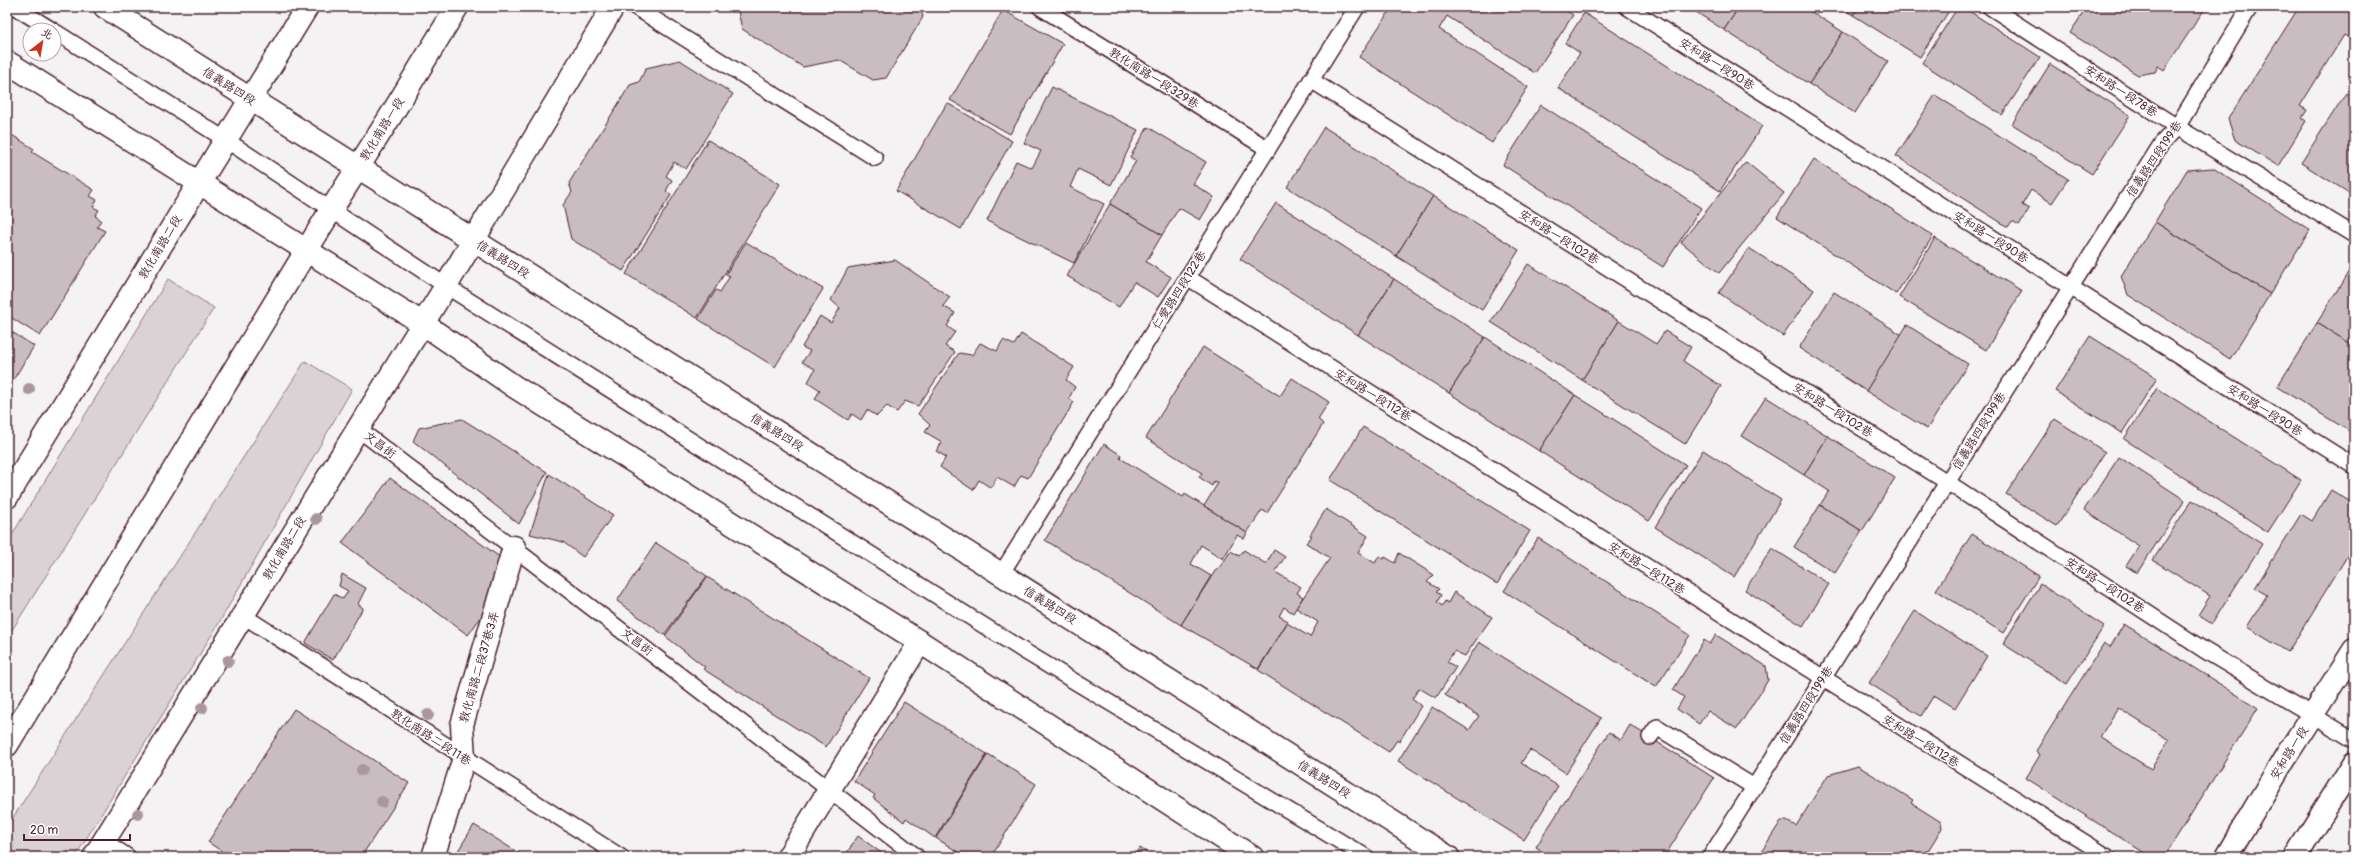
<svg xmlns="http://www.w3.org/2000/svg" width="2361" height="864" font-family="Pangolin,'LXGW WenKai TC',sans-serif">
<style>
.green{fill:#dbd2d5;stroke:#927880}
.building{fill:#cabdc1;stroke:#4a1f2b;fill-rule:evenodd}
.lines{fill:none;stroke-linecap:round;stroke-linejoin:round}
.lane-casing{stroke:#4a1f2b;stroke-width:18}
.street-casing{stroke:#4a1f2b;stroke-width:25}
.secondary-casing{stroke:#4a1f2b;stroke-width:25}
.lane{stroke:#fff;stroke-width:15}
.street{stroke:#fff;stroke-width:22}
.secondary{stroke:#fff;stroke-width:22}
.tree{fill:#aa979c}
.labels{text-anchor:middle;stroke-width:3;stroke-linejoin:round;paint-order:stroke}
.street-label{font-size:12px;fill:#4a1f2b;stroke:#fff}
</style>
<rect width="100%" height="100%" fill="#f4f2f2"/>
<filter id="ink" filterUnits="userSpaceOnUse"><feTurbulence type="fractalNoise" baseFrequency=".025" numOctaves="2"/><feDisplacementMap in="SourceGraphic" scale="8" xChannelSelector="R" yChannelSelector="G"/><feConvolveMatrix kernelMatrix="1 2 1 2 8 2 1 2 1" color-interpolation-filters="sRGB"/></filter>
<g filter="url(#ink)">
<!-- green -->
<g class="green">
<path d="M168,279L214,308L7,638V543Z"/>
<path d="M305,361L352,389L219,623L75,857H7V827Z"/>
</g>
<!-- building -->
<g class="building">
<path d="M737,7H920L923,17L886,78L873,80L839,60L803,67L742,29Z"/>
<path d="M1392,7H1561L1573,15L1535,73L1447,16L1439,29L1528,87L1492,143L1359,57Z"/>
<path d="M1688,7H1739L1724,30Z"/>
<path d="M1739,7H1804L1843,32L1809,84L1724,30Z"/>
<path d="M1840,7H1859L1853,15Z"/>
<path d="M1859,7H1947L1950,9L1920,57L1853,15Z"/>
<path d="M1958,7H1963L2040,57L2002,115L1922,63Z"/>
<path d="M2087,7H2206L2164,70L2158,66L2155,72L2138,75L2070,33Z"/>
<path d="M2299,7H2354V35L2352,40L2344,35L2300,106L2307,110L2302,118L2306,121L2278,166L2235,140L2228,119Z"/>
<path d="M1003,10L1063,44L1010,134L950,100Z"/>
<path d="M1584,13L1762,126L1720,191L1558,88L1580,53L1565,43Z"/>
<path d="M1843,32L1888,61L1855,113L1809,84Z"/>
<path d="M680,60L733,94L686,169L674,162L666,176L672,180L666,191L671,195L623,271L571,239L563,205L572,192L569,183L630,85L639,82L646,68Z"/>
<path d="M2050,64L2130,115L2092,174L2012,124Z"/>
<path d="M1052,87L1138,130L1111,185L1078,169L1070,187L1104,204L1074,263L987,221L1016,161L1032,168L1041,151L1024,143Z"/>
<path d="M2346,93L2354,98V196L2301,163Z"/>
<path d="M1935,95L2068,179L2052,203L2031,190L2022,205L2029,209L2019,225L2012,221L2008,227L1896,156Z"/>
<path d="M947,103L1012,141L961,229L896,191Z"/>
<path d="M1541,105L1701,208L1663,267L1503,165Z"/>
<path d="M1148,127L1206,162L1193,184L1214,197L1200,220L1179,208L1162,235L1110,204L1136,161L1130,157Z"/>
<path d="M1324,127L1433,196L1396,256L1287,187Z"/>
<path d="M7,132L34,149L32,152L94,190L90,196L97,200L93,207L99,210L95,216L101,220L97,227L105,231L40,336L7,315Z"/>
<path d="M708,140L780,184L697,318L626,274Z"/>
<path d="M1814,159L1933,236L1896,294L1777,217Z"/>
<path d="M1746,162L1784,193L1719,273L1681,242Z"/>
<path d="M2213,168L2310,230L2270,294L2155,222L2187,170Z"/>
<path d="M1433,196L1519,250L1482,310L1396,256Z"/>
<path d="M1276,203L1394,279L1358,335L1240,259Z"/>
<path d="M1110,204L1162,235L1146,262L1171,277L1158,297L1134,282L1119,307L1067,276Z"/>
<path d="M2155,222L2270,294L2230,359L2128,295L2121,276Z"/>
<path d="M1935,238L2022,291L1986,350L1899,297Z"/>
<path d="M746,242L823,289L775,367L698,319L716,290L720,292L730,276L726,274Z"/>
<path d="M1749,248L1814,290L1783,336L1719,293Z"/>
<path d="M895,260L950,297L943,306L955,313L947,326L955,332L945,346L955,352L918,406L905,401L897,412L887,406L877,416L867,410L861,420L852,414L848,420L815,399L820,390L808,382L815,369L802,362L810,351L802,347L820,316L831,323L840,308L831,300L848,268Z"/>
<path d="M2354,263V346L2317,323Z"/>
<path d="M1528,264L1619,321L1582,380L1491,322Z"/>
<path d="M1394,279L1485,337L1449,393L1358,335Z"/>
<path d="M1834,292L1902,335L1866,391L1799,348Z"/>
<path d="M1619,321L1656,344L1665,331L1691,347L1683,361L1721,386L1685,444L1582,380Z"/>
<path d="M2317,323L2354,346V434L2277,387Z"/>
<path d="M1907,325L1968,364L1927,429L1866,391Z"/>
<path d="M7,329L34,346L7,390Z"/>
<path d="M1021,334L1074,367L1066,380L1075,387L1069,398L1074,402L1028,478L1021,475L1014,487L997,477L991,488L979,480L973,490L940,467L946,457L936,451L942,442L925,432L930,425L918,414L959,353L972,355L980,343L997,351L1003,340L1014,345Z"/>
<path d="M2090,336L2157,378L2122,433L2055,391Z"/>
<path d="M1485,337L1575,395L1539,451L1449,393Z"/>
<path d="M1203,347L1280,396L1292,378L1329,402L1318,419L1323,424L1267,513L1262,510L1247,533L1204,506L1218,483L1214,481L1212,486L1199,477L1202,473L1146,438Z"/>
<path d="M2157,388L2301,480L2268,532L2124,439Z"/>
<path d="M1575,395L1686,465L1649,521L1539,451Z"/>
<path d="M1766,397L1828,436L1804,475L1741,436Z"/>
<path d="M462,419L547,472L519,524L413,441L419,428Z"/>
<path d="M2055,419L2105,452L2057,526L2006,494Z"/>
<path d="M1363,427L1530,531L1497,584L1330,480Z"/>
<path d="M1828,436L1895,478L1862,531L1820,505L1829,491L1804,475Z"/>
<path d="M1104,444L1121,455L1120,458L1183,497L1185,494L1247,533L1244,539L1237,535L1223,559L1201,545L1191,564L1211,576L1181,625L1045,540Z"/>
<path d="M1703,450L1781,500L1734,577L1655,527Z"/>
<path d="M2119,457L2185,500L2137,573L2126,566L2139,546L2084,510Z"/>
<path d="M549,474L613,515L583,557L563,542L530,534Z"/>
<path d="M390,478L501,558L491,603L468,635L342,543Z"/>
<path d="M2331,490L2354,504V545L2288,652L2247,627L2267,595L2255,588L2301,514L2312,521Z"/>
<path d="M2192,500L2262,544L2212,624L2198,615L2210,596L2153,560Z"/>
<path d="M1820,505L1862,531L1835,573L1794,547Z"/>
<path d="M1326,509L1368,536L1358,553L1375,563L1379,556L1384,559L1385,557L1395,563L1399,553L1434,575L1427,582L1439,589L1436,592L1441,595L1437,602L1442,606L1445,601L1448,603L1454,592L1492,617L1465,656L1454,651L1447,662L1456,667L1436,698L1419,688L1412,699L1421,706L1399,742L1397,740L1389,752L1258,670L1287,623L1310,637L1318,622L1296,608L1330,558L1306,543L1312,536L1310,535Z"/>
<path d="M1972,534L2039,576L2003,633L1936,590Z"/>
<path d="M1538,538L1690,635L1656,687L1504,591Z"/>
<path d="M656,543L707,576L664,635L617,601Z"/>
<path d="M1772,548L1829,584L1803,626L1745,590Z"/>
<path d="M1244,550L1266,564L1274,550L1285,557L1275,572L1301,587L1297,593L1303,597L1293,613L1284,607L1279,616L1288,621L1258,669L1181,625L1215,571L1219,568L1231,551L1239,556Z"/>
<path d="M342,574L366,588L358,604L363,608L333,660L305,643L334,594L343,599L348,591L339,586Z"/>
<path d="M707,577L869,678L826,747L703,669L705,667L665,636Z"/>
<path d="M2040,584L2104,626L2067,684L2003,644Z"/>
<path d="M1915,611L1987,656L1955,708L1934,695L1921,716L1869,683Z"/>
<path d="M2124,624L2258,708L2164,857H2151L2026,778L2040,755L2036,751L2104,643L2110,647ZM2118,708L2169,740L2151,769L2100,737Z"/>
<path d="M1716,635L1766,666L1768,680L1737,729L1708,711L1699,724L1677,709L1684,697L1673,690L1704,640L1710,644Z"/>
<path d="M1479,642L1601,718L1566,773L1530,750L1521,763L1558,786L1524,840L1398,761L1432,707L1469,730L1479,716L1445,695Z"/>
<path d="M904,702L987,754L935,838L906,818L904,822L873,798L875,795L854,781Z"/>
<path d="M294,709L409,783L361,857H230L208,842Z"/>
<path d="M1630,725L1714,778L1664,857H1551L1536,847L1609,732L1621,740Z"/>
<path d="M988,754L1036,784L991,857H966L936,838Z"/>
<path d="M1858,766L1913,800L1911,803L1941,822L1942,828L1924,857H1758L1781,821H1786L1796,826L1828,775Z"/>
<path d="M474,825L525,857H460L456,854Z"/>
<path d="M858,836L887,857H844Z"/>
<path d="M1140,848L1154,857H1133Z"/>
</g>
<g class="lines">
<!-- lane casing -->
<g class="lane-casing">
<g id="lane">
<path d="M15,7L52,30"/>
<path d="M635,7L875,158"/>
<path d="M1040,7L1268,149"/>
<path d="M1627,7L2354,466"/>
<path d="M1990,7L2177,127L2354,235"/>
<path d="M54,31L226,140L446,286L1024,651L1366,857"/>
<path d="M1311,80L1947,482L2204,650L2354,740"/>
<path d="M1187,277L2108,857"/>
<path d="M357,428L917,857"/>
<path d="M1001,574L1357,7"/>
<path d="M242,615L621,857"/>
<path d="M1650,737L1657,727L1754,787"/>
<path d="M104,841L128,857"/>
<path d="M1710,857L2162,143L2177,127L2250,7"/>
</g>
</g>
<!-- street casing -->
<g class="street-casing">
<g id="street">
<path d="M433,857L464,758L462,725L514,547"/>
<path d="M788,857L920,642"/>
</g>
</g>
<!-- secondary casing -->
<g class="secondary-casing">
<g id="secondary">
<path d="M105,7L1448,857"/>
<path d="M7,62L422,323L515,387L920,642L1252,857"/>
<path d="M7,497L307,7"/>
<path d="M7,745L331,210L390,117L457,7"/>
<path d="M94,857L446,286L613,7"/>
<path d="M2226,857L2286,756L2354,650"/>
<path d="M2295,857L2354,763"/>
</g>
</g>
<!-- lane -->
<use href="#lane" class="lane"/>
<!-- street -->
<use href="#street" class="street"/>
<!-- secondary -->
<use href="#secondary" class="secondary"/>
</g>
<!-- trees -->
<g class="tree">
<circle cx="29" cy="389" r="6"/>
<circle cx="316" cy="519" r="6"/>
<circle cx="228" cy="661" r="6"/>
<circle cx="202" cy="708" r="6"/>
<circle cx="428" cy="715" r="6"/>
<circle cx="362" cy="770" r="6"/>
<circle cx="382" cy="802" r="6"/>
<circle cx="138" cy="814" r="6"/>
</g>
</g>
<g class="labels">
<!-- street labels -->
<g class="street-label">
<text transform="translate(1717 64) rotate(32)" y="4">安和路一段90巷</text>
<text transform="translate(1154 78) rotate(32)" y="4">敦化南路一段329巷</text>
<text transform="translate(229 86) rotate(32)" y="4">信義路四段</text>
<text transform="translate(2121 91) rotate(33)" y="4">安和路一段78巷</text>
<text transform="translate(382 129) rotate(-58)" y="4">敦化南路一段</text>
<text transform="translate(2154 159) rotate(-56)" y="4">信義路四段199巷</text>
<text transform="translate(1559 237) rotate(32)" y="4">安和路一段102巷</text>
<text transform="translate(1991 237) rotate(32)" y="4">安和路一段90巷</text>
<text transform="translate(160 247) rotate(-59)" y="4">敦化南路二段</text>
<text transform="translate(503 259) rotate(32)" y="4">信義路四段</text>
<text transform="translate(1179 290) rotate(-58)" y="4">仁愛路四段122巷</text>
<text transform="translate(1373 395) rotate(32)" y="4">安和路一段112巷</text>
<text transform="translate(1833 410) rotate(32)" y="4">安和路一段102巷</text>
<text transform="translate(2265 410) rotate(32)" y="4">安和路一段90巷</text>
<text transform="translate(1979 431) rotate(-58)" y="4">信義路四段199巷</text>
<text transform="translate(777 432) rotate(32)" y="4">信義路四段</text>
<text transform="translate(380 445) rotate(37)" y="4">文昌街</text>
<text transform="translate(284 548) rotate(-59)" y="4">敦化南路二段</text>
<text transform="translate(1647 568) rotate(32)" y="4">安和路一段112巷</text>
<text transform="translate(2105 585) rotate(33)" y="4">安和路一段102巷</text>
<text transform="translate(1050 605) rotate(32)" y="4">信義路四段</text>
<text transform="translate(637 642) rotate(37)" y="4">文昌街</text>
<text transform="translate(479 667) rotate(-74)" y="4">敦化南路二段37巷3弄</text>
<text transform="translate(1806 705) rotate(-58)" y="4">信義路四段199巷</text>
<text transform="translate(431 737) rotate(33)" y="4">敦化南路二段11巷</text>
<text transform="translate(1921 741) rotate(32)" y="4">安和路一段112巷</text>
<text transform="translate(2289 753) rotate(-58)" y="4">安和路一段</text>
<text transform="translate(1324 779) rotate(32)" y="4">信義路四段</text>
</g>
</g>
<!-- margin -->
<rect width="2361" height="864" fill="none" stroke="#fff" stroke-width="24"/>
<rect x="12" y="12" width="2337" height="840" fill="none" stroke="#4a1f2b" stroke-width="1.5" filter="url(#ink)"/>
<!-- north arrow -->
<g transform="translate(42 42) rotate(31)"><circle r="19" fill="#ffffff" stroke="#b7a5aa"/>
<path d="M0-3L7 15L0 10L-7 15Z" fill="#c8321e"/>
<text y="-6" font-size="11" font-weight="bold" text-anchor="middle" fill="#4a1f2b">北</text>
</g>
<!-- scale -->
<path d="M24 834v6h106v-6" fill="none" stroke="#4a1f2b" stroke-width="2"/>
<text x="30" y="834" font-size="12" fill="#4a1f2b" stroke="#ffffff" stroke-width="3" paint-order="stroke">20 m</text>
</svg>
